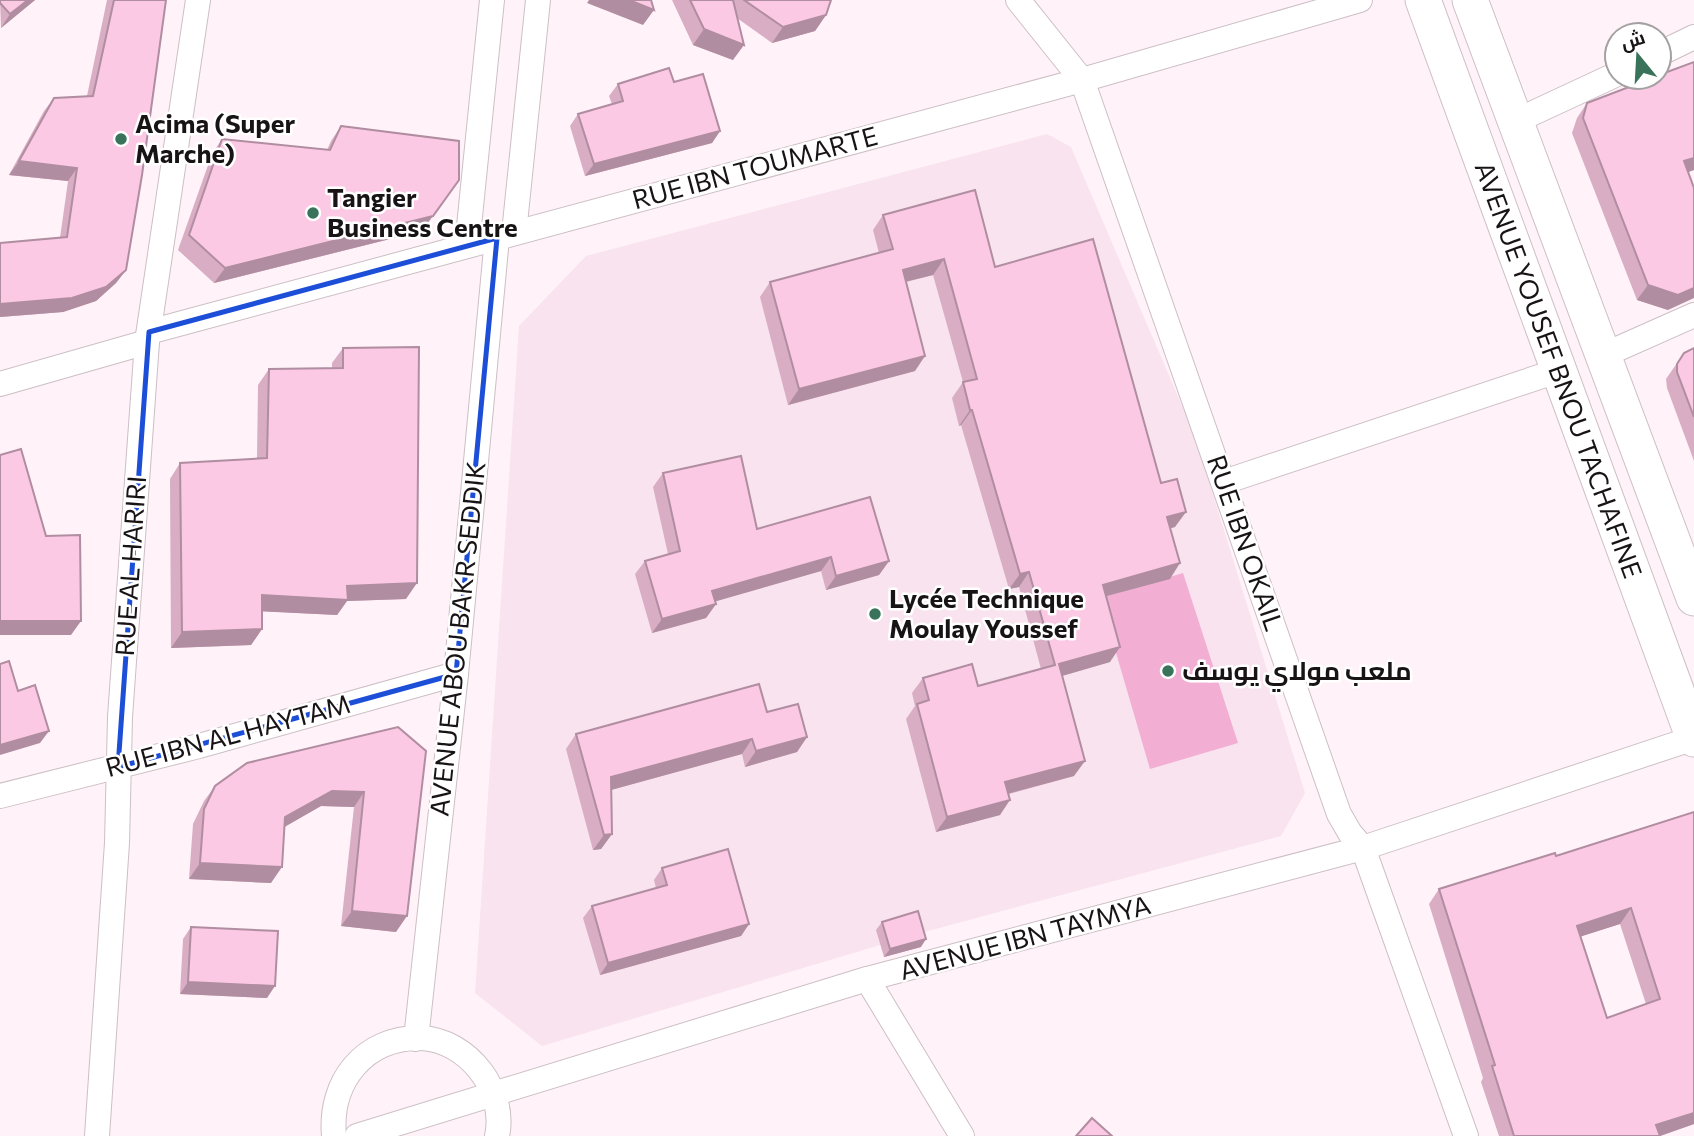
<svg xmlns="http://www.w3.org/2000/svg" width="1694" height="1136" font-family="Commissioner,Cairo,sans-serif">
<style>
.built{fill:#f8e3ee}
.green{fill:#f2aed3}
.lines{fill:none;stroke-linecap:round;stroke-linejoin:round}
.minor-casing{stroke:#ccbfc5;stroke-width:26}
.secondary-casing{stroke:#ccbfc5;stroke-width:37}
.minor{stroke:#fff;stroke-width:24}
.secondary{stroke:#fff;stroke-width:35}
.wall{fill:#d9adc4;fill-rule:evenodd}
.shaded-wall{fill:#b08da0}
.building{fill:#fcc9e4;stroke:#b08da0;stroke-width:2;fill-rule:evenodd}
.marked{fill:none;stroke:#1d4ed8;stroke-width:5;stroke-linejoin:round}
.poi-dot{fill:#39735c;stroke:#fff;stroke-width:2.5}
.labels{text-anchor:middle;stroke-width:5;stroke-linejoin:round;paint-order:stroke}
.poi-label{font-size:26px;font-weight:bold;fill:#181416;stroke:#fff;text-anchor:start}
.street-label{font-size:26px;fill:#181416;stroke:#fff}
</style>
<rect width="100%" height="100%" fill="#fff2f8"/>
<!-- built -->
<path class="built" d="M1047,134L1071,147L1195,436L1305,793L1281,836L917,934L542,1046L475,993L519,326L586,256Z"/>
<!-- green -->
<path class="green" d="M1183,573L1238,743L1150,769L1100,598Z"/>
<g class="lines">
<!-- minor casing -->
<g class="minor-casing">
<g id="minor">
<path d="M1018,0L1082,80L1339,814L1350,833L1363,848L1466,1136"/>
<path d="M1659,54L1694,37"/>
<path d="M1516,121L1617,74"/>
<path d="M514,233L538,0"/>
<path d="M467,246L492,0"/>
<path d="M149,332L1082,80L1360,0"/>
<path d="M1604,355L1694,315"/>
<path d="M0,384L147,342"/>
<path d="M1224,482L1560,370"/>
<path d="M0,796L199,746L456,674"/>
<path d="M867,979L962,1136"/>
<path d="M416,1039L456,674L497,238"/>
<path d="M97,1136L117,843L120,717L147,342L198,0"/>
<path d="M334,1136C329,1082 364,1037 421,1038C468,1040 507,1091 497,1136"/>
<path d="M357,1136L867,979L1363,848L1694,738"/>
</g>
</g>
<!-- secondary casing -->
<g class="secondary-casing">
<g id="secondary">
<path d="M1423,0L1694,739"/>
<path d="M1470,0L1694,598"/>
</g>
</g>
<!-- minor -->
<use href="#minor" class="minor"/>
<!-- secondary -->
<use href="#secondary" class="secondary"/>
</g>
<!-- wall -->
<g class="wall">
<path d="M0,0H35L1,28Z"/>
<path d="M107,0H166L126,270L116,283L96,301L63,312L0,317V243L60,238L68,181L9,175L44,111L54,98L87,96Z"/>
<path d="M672,0H831L826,15L815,31L772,43L737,18L733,60L693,45Z"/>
<path d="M1694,62V170L1688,172L1668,310L1637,300L1572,133L1577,118L1587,103Z"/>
<path d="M674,82L720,131L712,143L585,176L570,126L578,114L612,104L609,96L618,84Z"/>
<path d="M341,126L422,231L214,283L178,250L212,154L222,139L327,150L331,141Z"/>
<path d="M883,215L995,267L1161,483L1175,527L1171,528L1170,579L1106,596L1110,662L1062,676L1074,776L1009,794L1000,815L936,832L906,719L915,706L912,693L923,678L978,686L1041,669L1019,587L1009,589L961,425L959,426L952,398L963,382L933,275L906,282L915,371L788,405L760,297L770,282L879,253L873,230Z"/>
<path d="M343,348L406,599L347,601L337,615L262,611V629L251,645L171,648L170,479L180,463L257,459L258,385L269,369L332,368V363Z"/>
<path d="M1694,348V461L1667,388L1666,379L1684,353Z"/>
<path d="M663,473L757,529L889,561L879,575L826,590L821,571L715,601L716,604L706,618L652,633L635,574L645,561L668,554L653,487Z"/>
<path d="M767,712L807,737L797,752L745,767L742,754L611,790L612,834L601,849L593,850L566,749L576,734Z"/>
<path d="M398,727L396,932L341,926L354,807L321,806L284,827L271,883L189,879L193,824L204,801L215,786Z"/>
<path d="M1694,812V1124L1660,1136H1499L1481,1082L1483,1078L1429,904L1439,889L1556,856ZM1620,924L1646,1004L1607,1018L1581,936Z"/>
<path d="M662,868L749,924L741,936L600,975L583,918L592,906L656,888L654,880Z"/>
<path d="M882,922L921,947L884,957L876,930Z"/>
<path d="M191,927L267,998L180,994L183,939Z"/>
</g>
<!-- shaded-wall -->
<g class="shaded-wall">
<path d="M28,0H35L1,28L10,14Z"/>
<path d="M589,0H629L654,10L643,25L587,3Z"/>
<path d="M826,15L815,31L772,43L783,27Z"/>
<path d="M704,29L744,45L733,60L693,45Z"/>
<path d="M720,131L712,143L585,176L594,164Z"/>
<path d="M1694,158V170L1674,177L1684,161Z"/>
<path d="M19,161L77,168L68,181L9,175Z"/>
<path d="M459,180L422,231L214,283L225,268Z"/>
<path d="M944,259L933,275L892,285L903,270Z"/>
<path d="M126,270L116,283L96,301L63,312L0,317V304Z"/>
<path d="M1648,285L1694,288V298L1668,310L1637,300Z"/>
<path d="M925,356L915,371L788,405L799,389Z"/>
<path d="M970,410H972L961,425L959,426Z"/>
<path d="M1186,512L1175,527L1157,532L1167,517Z"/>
<path d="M831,557L821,571L703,605L712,591Z"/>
<path d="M889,561L879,575L826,590L836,576Z"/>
<path d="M1180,563L1170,579L1092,600L1103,585Z"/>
<path d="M1029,572L1019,587L1009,589L1020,574Z"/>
<path d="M417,583L406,599L347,601L337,615L252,611L262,595L347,586Z"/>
<path d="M716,604L706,618L652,633L662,619Z"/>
<path d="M0,621H81L71,635H0Z"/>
<path d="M262,629L251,645L171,648L182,632Z"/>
<path d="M1120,647L1110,662L1048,680L1059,664Z"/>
<path d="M49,731L40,743L0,755V745Z"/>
<path d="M807,737L797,752L745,767L756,751Z"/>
<path d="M752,739L742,754L600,793L611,777Z"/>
<path d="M1085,761L1074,776L995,797L1005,782Z"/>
<path d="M332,791L364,792L354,807L321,806L274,833L285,817Z"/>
<path d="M1010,800L1000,815L936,832L947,817Z"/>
<path d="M612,834L601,849L593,850L604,835Z"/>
<path d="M200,863L282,867L271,883L189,879Z"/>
<path d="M1631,908L1620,924L1567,941L1577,926Z"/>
<path d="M352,911L407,916L396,932L341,926Z"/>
<path d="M749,924L741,936L600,975L608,963Z"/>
<path d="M926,939L921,947L884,957L890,949Z"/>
<path d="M188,982L275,986L267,998L180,994Z"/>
<path d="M1694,1113V1124L1660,1136L1656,1125Z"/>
</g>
<!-- building -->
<g class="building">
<path d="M0,0H28L10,14L0,3Z"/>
<path d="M114,0H166L142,175L126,270L106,287L72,298L0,304V243L67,237L77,168L19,161L54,98L93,96Z"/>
<path d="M629,0H651L654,10Z"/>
<path d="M690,0H733L744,45L704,29Z"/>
<path d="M744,0H831L826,15L783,27Z"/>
<path d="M1694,62V158L1684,161L1694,188V288L1678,295L1648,285L1583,118L1587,103L1655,77H1659V75Z"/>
<path d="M669,68L674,82L703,74L720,131L594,164L578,114L623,101L618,84Z"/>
<path d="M341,126L459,141V180L433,216L225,268L189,235L222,139L330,150Z"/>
<path d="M975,190L995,267L1093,239L1161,483L1177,479L1186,512L1167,517L1180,563L1103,585L1120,647L1059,664L1085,761L1005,782L1010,800L947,817L917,704L929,700L923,678L972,664L978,686L1055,665L1029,572L1020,574L972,410H970L963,382L977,379L944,259L903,270L925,356L799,389L770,282L893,249L883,215Z"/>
<path d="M419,347L417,583L347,586L348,600L262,595V629L182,632L180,463L267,458L269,369L343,368V348Z"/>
<path d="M1694,348V417L1677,372V364L1684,353Z"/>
<path d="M21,449L46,536L80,535L81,621H0V455Z"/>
<path d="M741,456L757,529L870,497L889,561L836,576L831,557L712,591L716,604L662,619L645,561L680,551L663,473Z"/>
<path d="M9,661L18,691L35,685L49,731L0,745V664Z"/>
<path d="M759,684L767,712L798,704L807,737L756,751L752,739L611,777L612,834L604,835L576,734Z"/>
<path d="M398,727L426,751L407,916L352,911L364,792L332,791L285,817L282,867L200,863L204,809L215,786L247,763Z"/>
<path d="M1694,812V1113L1656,1125L1660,1136H1514L1492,1066L1495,1065L1439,889L1555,853L1556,856ZM1631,908L1660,999L1607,1018L1577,926Z"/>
<path d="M728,849L749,924L608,963L592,906L667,885L662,868Z"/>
<path d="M918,911L926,939L890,949L882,922Z"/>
<path d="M191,927L278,931L275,986L188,982Z"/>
<path d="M1092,1118L1112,1136H1076Z"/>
</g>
<!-- marked area -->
<path class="marked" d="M497,238L456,674L118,767L149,332Z"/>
<!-- markers -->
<g class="poi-dot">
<circle cx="121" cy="139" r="7"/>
<circle cx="313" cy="213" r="7"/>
<circle cx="875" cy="614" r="7"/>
<circle cx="1168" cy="671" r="7"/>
</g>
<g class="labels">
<!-- poi labels -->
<g class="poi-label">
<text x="135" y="133">Acima (Super<tspan x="135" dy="30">Marche)</tspan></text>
<text x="327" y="207">Tangier<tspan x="327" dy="30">Business Centre</tspan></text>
<text x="889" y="608">Lycée Technique<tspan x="889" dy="30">Moulay Youssef</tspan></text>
<text x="1182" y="680">ملعب مولاي يوسف</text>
</g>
<!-- street labels -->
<g class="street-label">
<text transform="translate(755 168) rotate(-15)" y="9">RUE IBN TOUMARTE</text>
<text transform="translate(1558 370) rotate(70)" y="9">AVENUE YOUSEF BNOU TACHAFINE</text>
<text transform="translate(1245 543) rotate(71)" y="9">RUE IBN OKAIL</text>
<text transform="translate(131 566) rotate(-86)" y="9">RUE AL HARIRI</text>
<text transform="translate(458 639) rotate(-84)" y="9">AVENUE ABOU BAKR SEDDIK</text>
<text transform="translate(228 736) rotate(-15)" y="9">RUE IBN AL HAYTAM</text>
<text transform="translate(1025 938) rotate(-15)" y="9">AVENUE IBN TAYMYA</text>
</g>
</g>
<!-- north arrow -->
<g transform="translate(1638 56) rotate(342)"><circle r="33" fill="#ffffff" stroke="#a3a1a2" stroke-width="2"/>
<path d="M0-5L12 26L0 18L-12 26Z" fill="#39735c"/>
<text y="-10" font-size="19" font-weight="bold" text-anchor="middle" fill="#181416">ش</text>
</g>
</svg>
